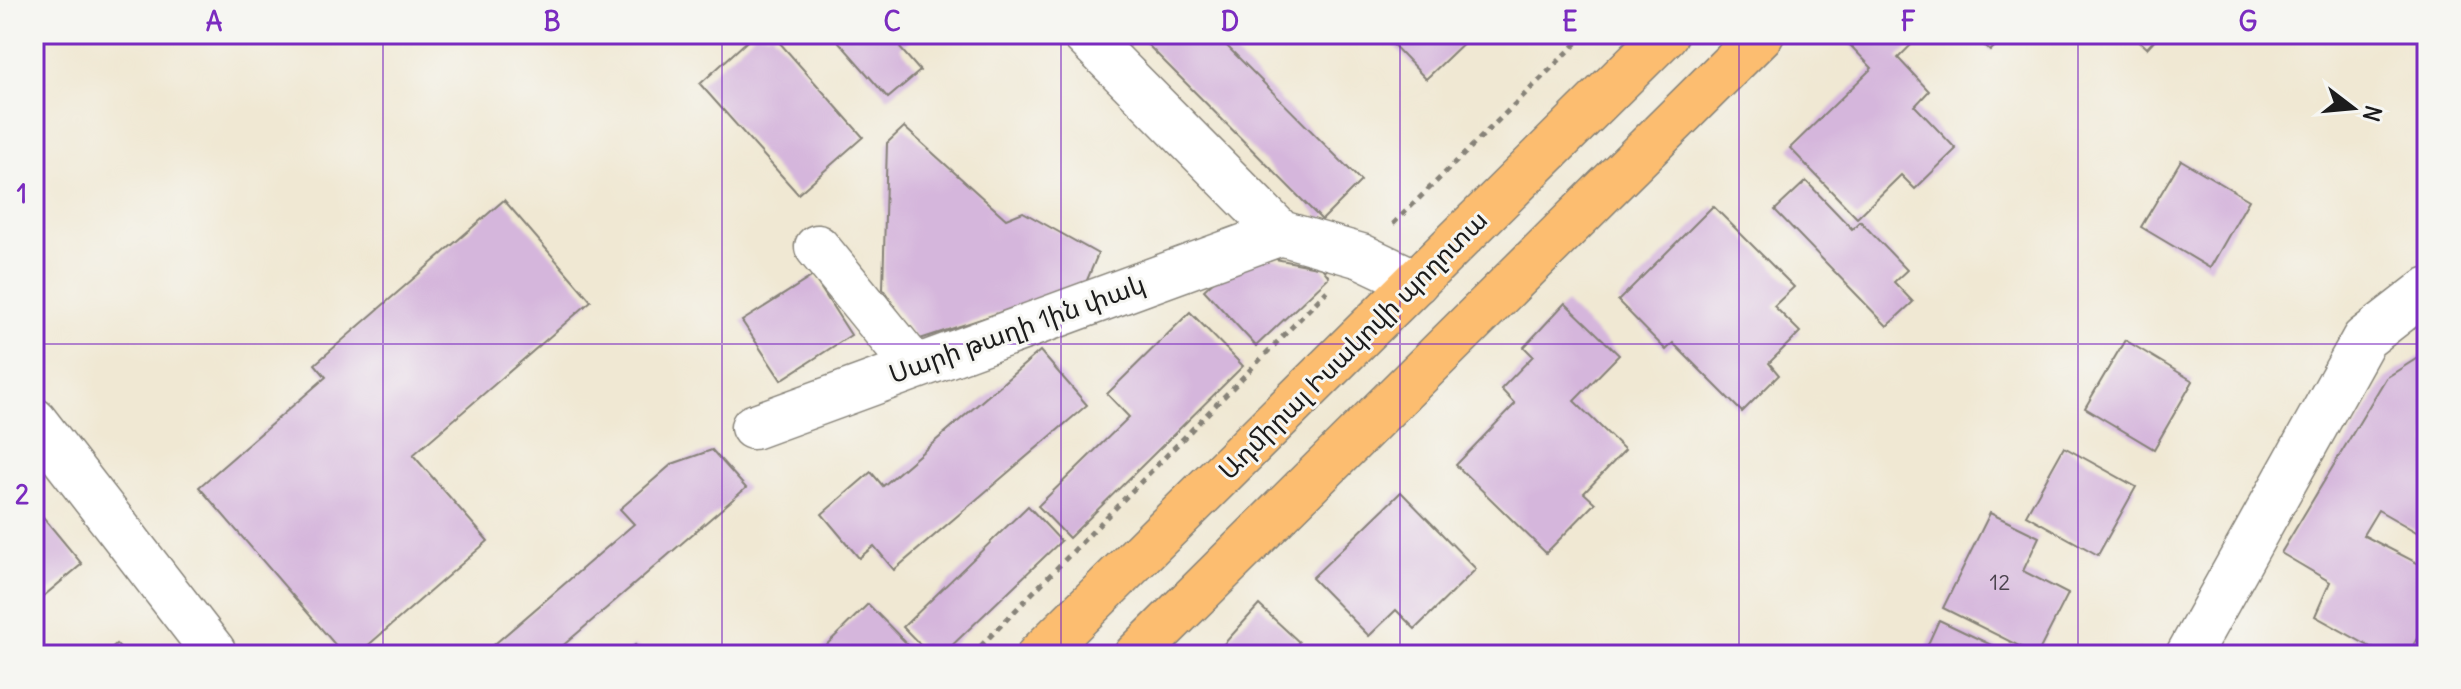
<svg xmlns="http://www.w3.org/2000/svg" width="2461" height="689" font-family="Delius,'Noto Sans Armenian',sans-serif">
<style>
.building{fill:#d5b6dc}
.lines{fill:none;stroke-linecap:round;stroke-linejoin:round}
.minor-casing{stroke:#868278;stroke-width:47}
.highway-casing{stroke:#868278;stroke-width:47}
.path{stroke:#868278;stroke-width:5;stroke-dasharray:6 6;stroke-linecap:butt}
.minor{stroke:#fff;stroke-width:44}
.highway{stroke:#fcbd6f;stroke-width:44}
.grid{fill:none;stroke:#7b2cbf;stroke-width:2;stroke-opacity:0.55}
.labels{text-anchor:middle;stroke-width:6;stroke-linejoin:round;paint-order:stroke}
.number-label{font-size:22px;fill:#4a424c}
.street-label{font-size:26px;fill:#1c1c1c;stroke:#f6f6f2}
.neatline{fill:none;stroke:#7b2cbf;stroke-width:3}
.grid-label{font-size:26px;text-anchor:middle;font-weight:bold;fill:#7b2cbf}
</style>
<rect width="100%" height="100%" fill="#f6f6f2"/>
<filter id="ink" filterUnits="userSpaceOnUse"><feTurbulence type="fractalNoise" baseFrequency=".0125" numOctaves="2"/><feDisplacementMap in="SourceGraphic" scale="16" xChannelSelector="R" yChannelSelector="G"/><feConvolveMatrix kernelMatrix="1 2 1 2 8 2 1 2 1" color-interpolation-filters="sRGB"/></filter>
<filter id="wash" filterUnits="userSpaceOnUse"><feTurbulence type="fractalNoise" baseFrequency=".006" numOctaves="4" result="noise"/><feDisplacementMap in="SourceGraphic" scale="32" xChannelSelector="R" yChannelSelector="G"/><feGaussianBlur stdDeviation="1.8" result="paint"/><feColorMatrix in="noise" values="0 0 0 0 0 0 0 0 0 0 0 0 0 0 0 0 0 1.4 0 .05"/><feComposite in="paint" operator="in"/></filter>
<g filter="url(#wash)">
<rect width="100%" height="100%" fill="#f0e8d3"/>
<g id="blocks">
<!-- building -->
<g class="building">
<path d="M755,34H772L863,137L798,194L700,84Z"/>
<path d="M832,34H917L900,48L920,71L888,98Z"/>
<path d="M1151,34H1215L1361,181L1322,220L1144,41Z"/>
<path d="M1383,34H1473L1426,79Z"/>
<path d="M1862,34L1920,36L1898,58L1929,91L1915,106L1956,149L1915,189L1901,175L1857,218L1790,148L1872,68L1850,45Z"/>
<path d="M1973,34H2007L1990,51Z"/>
<path d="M2132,34H2160L2147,48Z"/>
<path d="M904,127L1006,219L1023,212L1098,254L1085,285L917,340L883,289L887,143Z"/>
<path d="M2181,160L2249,200L2210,268L2141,227Z"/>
<path d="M1806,181L1852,229L1860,221L1907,270L1894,282L1913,302L1887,326L1775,210Z"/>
<path d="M504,200L591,301L413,455L488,541L357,655H344L199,487L326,377L315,364Z"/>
<path d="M1713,206L1794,287L1774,306L1800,332L1769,363L1779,375L1742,412L1673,343L1666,350L1618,301Z"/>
<path d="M1244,253L1322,268L1329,277L1256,346L1204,290Z"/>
<path d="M813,276L851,335L781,380L742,321Z"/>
<path d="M1565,303L1619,355L1574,401L1625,450L1584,493L1595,503L1546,553L1456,465L1515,404L1501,389L1533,356L1524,347Z"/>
<path d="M1190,312L1243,366L1069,538L1038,506L1129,417L1107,394Z"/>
<path d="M2125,340L2193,381L2154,449L2085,408Z"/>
<path d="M1040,351L1087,405L894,570L874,546L859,558L822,514L871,472L883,486Z"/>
<path d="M2427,352V538L2378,510L2363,535L2427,568V620L2408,655H2385L2315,616L2330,582L2281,553L2386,378Z"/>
<path d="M2064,447L2136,487L2098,555L2026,515Z"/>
<path d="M712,450L746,488L552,655H482L634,524L620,509L672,464Z"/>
<path d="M1401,492L1476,569L1415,629L1396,610L1369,636L1312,578Z"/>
<path d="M34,506L82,564L34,604Z"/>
<path d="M1028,506L1061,541L942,655H930L903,627Z"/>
<path d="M1990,513L2039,537L2023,571L2068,594L2037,655L1943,608Z"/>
<path d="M868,604L918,655H816Z"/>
<path d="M1259,605L1299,642L1286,655H1214Z"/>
<path d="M1939,620L2012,655H1923Z"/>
<path d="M116,644L126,655H104Z"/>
<path d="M635,645L644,655H624Z"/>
</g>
</g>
</g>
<g filter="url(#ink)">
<use href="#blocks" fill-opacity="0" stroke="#868278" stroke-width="2"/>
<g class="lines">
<!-- minor casing -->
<g class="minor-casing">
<g id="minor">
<path d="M1084,34L1281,233L1361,256L1416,282"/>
<path d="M817,247L914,366"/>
<path d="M34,420L213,651L212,655"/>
<path d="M753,427L1281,233"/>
<path d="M2188,655L2364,339L2427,290"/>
</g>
</g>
<!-- highway casing -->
<g class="highway-casing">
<g id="highway">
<path d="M1039,655L1666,34"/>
<path d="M1136,655L1762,34"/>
</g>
</g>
<!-- path -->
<g class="path">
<path d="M1393,224L1586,34"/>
<path d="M972,655L1327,291"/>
</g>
<!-- minor -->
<use href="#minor" class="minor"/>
<!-- highway -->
<use href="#highway" class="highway"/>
</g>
</g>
<!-- grid -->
<path class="grid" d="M383,34V655M722,34V655M1061,34V655M1400,34V655M1739,34V655M2078,34V655M34,344H2427"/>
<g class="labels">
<!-- number labels -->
<g class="number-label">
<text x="2000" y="590">12</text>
</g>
<!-- street labels -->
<g class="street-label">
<text transform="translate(1017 329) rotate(-20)" y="9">Սարի թաղի 1ին փակ</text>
<text transform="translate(1353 345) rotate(-45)" y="9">Ադմիրալ Իսակովի պողոտա</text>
</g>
</g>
<!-- margin -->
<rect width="2461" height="689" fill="none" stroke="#f6f6f2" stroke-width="88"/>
<!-- north arrow -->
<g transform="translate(2353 108) rotate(106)" stroke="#f6f6f2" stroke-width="6" paint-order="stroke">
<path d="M0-6L14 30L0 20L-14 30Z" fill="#1c1c1c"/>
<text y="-12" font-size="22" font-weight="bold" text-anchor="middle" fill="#1c1c1c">N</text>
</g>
<rect x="44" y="44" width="2373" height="601" class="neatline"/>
<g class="grid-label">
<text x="214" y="31">A</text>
<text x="552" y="31">B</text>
<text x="892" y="31">C</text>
<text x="1230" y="31">D</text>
<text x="1570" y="31">E</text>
<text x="1908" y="31">F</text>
<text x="2248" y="31">G</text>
<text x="22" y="203">1</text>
<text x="22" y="504">2</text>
</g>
</svg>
